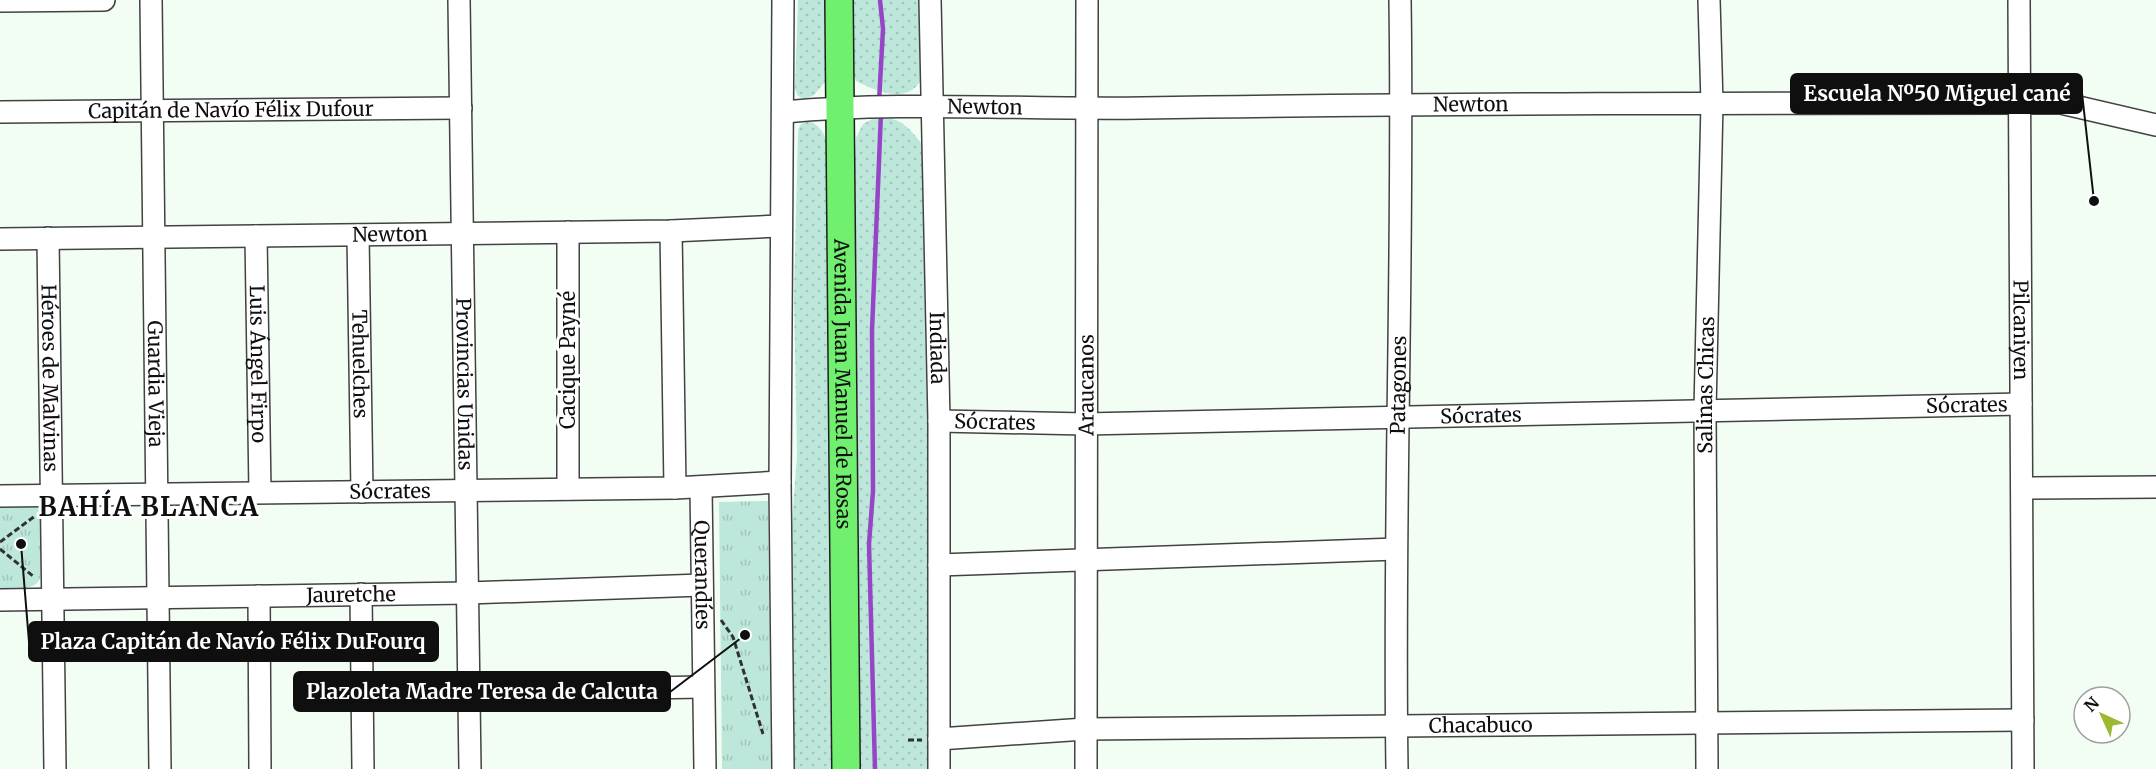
<svg xmlns="http://www.w3.org/2000/svg" width="2156" height="769" font-family="Merriweather,serif">
<style>
.grass{fill:url(#grass-dots)}
.park{fill:url(#park-tufts)}
.lines{fill:none;stroke-linecap:round;stroke-linejoin:round}
.stream{stroke:#9645c6;stroke-width:4.5}
.minor-casing{stroke:#424242;stroke-width:24}
.major-casing{stroke:#202020;stroke-width:30}
.path{stroke:#313131;stroke-width:3;stroke-dasharray:6 3;stroke-linecap:butt}
.minor{stroke:#fff;stroke-width:21}
.major{stroke:#71f070;stroke-width:27}
.labels{text-anchor:middle;stroke-width:6;stroke-linejoin:round;paint-order:stroke}
.street-label{font-size:20px;fill:#0f0f0f;stroke:#fff}
.district-label{font-size:26px;font-weight:bold;letter-spacing:1.5px;fill:#0f0f0f;stroke:#fff}
.leader{fill:none;stroke:#0f0f0f;stroke-width:2}
.callout-dot{fill:#0f0f0f;stroke:#fff;stroke-width:2}
.callout{fill:#0f0f0f;stroke:#0f0f0f;stroke-width:2}
.callout-label{font-size:21px;text-anchor:middle;font-weight:bold;fill:#fff}
</style>
<defs>
<pattern id="grass-dots" width="8" height="8" patternUnits="userSpaceOnUse" patternTransform="scale(1.5)"><rect width="8" height="8" fill="#bde7db"/><path d="M2 2h.1M6 6h.1" fill="none" stroke="#a1c5bb" stroke-width="1.8" stroke-linecap="round"/></pattern>
<pattern id="park-tufts" width="24" height="20" patternUnits="userSpaceOnUse" patternTransform="scale(1.5)"><rect width="24" height="20" fill="#bde7db"/><path d="M3 7l-1-3M5 7V3M7 7l1-3M15 17l-1-3M17 17v-4M19 17l1-3" fill="none" stroke="#a1c5bb"/></pattern>
</defs>
<rect width="100%" height="100%" fill="#f2fef3"/>
<!-- grass -->
<g class="grass">
<path d="M798,0H828L825,82L814,95L804,99L798,96L795,89Z"/>
<path d="M852,0H920L921,80C907,105 876,91 856,81L854,75Z"/>
<path d="M874,118C899,116 907,125 922,144L933,769H856L851,240L856,138L863,124Z"/>
<path d="M809,121C821,126 824,133 828,145L833,769H791L789,565L797,455L794,299L798,130L801,124Z"/>
</g>
<!-- park -->
<g class="park">
<path d="M768,501L771,769H722L719,502Z"/>
<path d="M0,503L37,505L42,513C42,528 47,574 37,583C28,591 11,588 0,589Z"/>
</g>
<g class="lines">
<!-- stream -->
<g class="stream">
<path d="M879,102L883,29L880,0"/>
<path d="M875,769L869,544L873,491L872,331L881,113"/>
</g>
<!-- minor casing -->
<g class="minor-casing">
<g id="minor">
<path id="s1" d="M151,0L160,769"/>
<path id="s2" d="M459,0L470,769"/>
<path d="M783,0L780,482L783,769"/>
<path id="s3" d="M930,0L939,421V769"/>
<path id="s4" d="M2019,0L2023,769"/>
<path d="M0,1L104,0"/>
<path id="s5" d="M0,112L461,108"/>
<path id="s6" d="M784,112C904,101 1023,110 1143,108C1449,103 1755,103 2061,103L2156,125"/>
<path d="M671,231L675,488"/>
<path id="s7" d="M358,235L362,492"/>
<path id="s8" d="M256,236L260,492"/>
<path id="s9" d="M48,238L55,769"/>
<path id="s10" d="M0,239L671,231L780,226"/>
<path id="s11" d="M939,421L1085,424L2021,404"/>
<path id="s12" d="M701,488L705,769"/>
<path d="M2022,488L2156,487"/>
<path d="M568,489V232"/>
<path id="s13" d="M0,496L675,488L780,482"/>
<path d="M939,565L1396,549"/>
<path d="M361,594L363,769"/>
<path d="M259,596L260,769"/>
<path id="s14" d="M0,600L468,593L702,585"/>
<path d="M469,691L703,687"/>
<path id="s15" d="M939,739L1085,729L2023,720"/>
<path id="s16" d="M1086,769L1087,0"/>
<path id="s17" d="M1397,769C1393,513 1404,256 1400,0"/>
<path id="s18" d="M1707,769L1705,410L1712,103L1709,0"/>
</g>
</g>
<!-- major casing -->
<g class="major-casing">
<g id="major">
<path id="s19" d="M839,0L846,769"/>
</g>
</g>
<!-- path -->
<g class="path">
<path d="M0,542L35,516"/>
<path d="M0,549L33,576"/>
<path d="M721,620L733,637L763,734"/>
<path d="M908,740H922"/>
</g>
<!-- minor -->
<use href="#minor" class="minor"/>
<!-- major -->
<use href="#major" class="major"/>
</g>
<g class="labels">
<!-- street labels -->
<g class="street-label">
<text dy="7" stroke="none"><textPath href="#s6" startOffset="687">Newton</textPath></text>
<text dy="7" stroke="none"><textPath href="#s6" startOffset="201">Newton</textPath></text>
<text dy="7" stroke="none"><textPath href="#s5" startOffset="231">Capitán de Navío Félix Dufour</textPath></text>
<text dy="7" stroke="none"><textPath href="#s10" startOffset="390">Newton</textPath></text>
<text dy="7" stroke="none"><textPath href="#s4" startOffset="330">Pilcaniyen</textPath></text>
<text dy="7" stroke="none"><textPath href="#s3" startOffset="348">Indiada</textPath></text>
<text transform="translate(568 360) rotate(-90)" y="7">Cacique Payné</text>
<text dy="7" stroke="none"><textPath href="#s7" startOffset="129">Tehuelches</textPath></text>
<text dy="7" stroke="none"><textPath href="#s8" startOffset="128">Luis Ángel Firpo</textPath></text>
<text dy="7" stroke="none"><textPath href="#s9" startOffset="140">Héroes de Malvinas</textPath></text>
<text dy="7" stroke="none"><textPath href="#s1" startOffset="384">Guardia Vieja</textPath></text>
<text dy="7" stroke="none"><textPath href="#s2" startOffset="384">Provincias Unidas</textPath></text>
<text dy="7" stroke="none"><textPath href="#s19" startOffset="384">Avenida Juan Manuel de Rosas</textPath></text>
<text dy="7" stroke="none"><textPath href="#s16" startOffset="384">Araucanos</textPath></text>
<text dy="7" stroke="none"><textPath href="#s17" startOffset="384">Patagones</textPath></text>
<text dy="7" stroke="none"><textPath href="#s18" startOffset="384">Salinas Chicas</textPath></text>
<text dy="7" stroke="none"><textPath href="#s11" startOffset="1028">Sócrates</textPath></text>
<text dy="7" stroke="none"><textPath href="#s11" startOffset="542">Sócrates</textPath></text>
<text dy="7" stroke="none"><textPath href="#s11" startOffset="56">Sócrates</textPath></text>
<text dy="7" stroke="none"><textPath href="#s13" startOffset="390">Sócrates</textPath></text>
<text dy="7" stroke="none"><textPath href="#s12" startOffset="87">Querandíes</textPath></text>
<text dy="7" stroke="none"><textPath href="#s14" startOffset="351">Jauretche</textPath></text>
<text dy="7" stroke="none"><textPath href="#s15" startOffset="542">Chacabuco</textPath></text>
</g>
<!-- district labels -->
<g class="district-label">
<text x="149" y="516">BAHÍA BLANCA</text>
</g>
</g>
<!-- callouts -->
<path class="leader" d="M2094 201L2082 93M21 544L29 642M745 635L670 692"/>
<g class="callout-dot">
<circle cx="2094" cy="201" r="6"/>
<circle cx="21" cy="544" r="6"/>
<circle cx="745" cy="635" r="6"/>
</g>
<g class="callout">
<rect x="1791" y="74" width="291" height="39" rx="6"/>
<rect x="29" y="622" width="409" height="39" rx="6"/>
<rect x="294" y="672" width="376" height="39" rx="6"/>
</g>
<g class="callout-label">
<text x="1937" y="101">Escuela Nº50 Miguel cané</text>
<text x="233" y="649">Plaza Capitán de Navío Félix DuFourq</text>
<text x="482" y="699">Plazoleta Madre Teresa de Calcuta</text>
</g>
<!-- north arrow -->
<g transform="translate(2102 715) rotate(315)"><circle r="28" fill="#ffffff" stroke="#9f9f9f" stroke-width="1.5"/>
<path d="M0-4.5L10 22L0 15L-10 22Z" fill="#9eb82f"/>
<text y="-9" font-size="16" font-weight="bold" text-anchor="middle" fill="#0f0f0f">N</text>
</g>
</svg>
